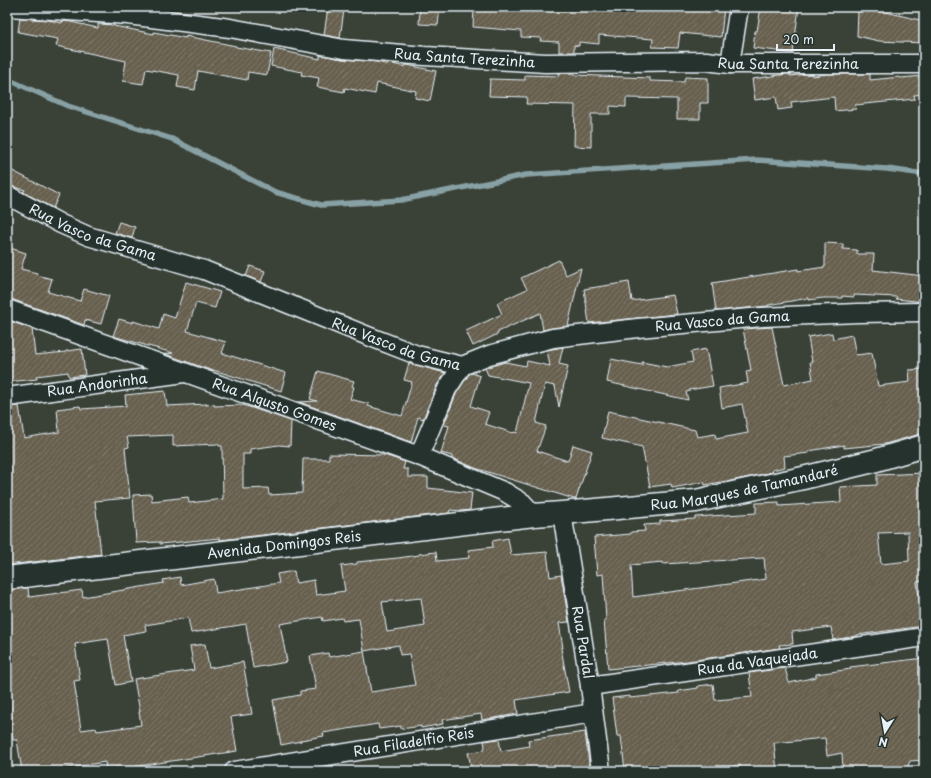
<svg xmlns="http://www.w3.org/2000/svg" width="931" height="778" font-family="'Playpen Sans',sans-serif">
<style>
.lines{fill:none;stroke-linecap:round;stroke-linejoin:round}
.stream{stroke:#88a1a5;stroke-width:5.5}
.building{fill:url(#building-hatch);stroke:#e8f1f8;fill-rule:evenodd}
.street-casing{stroke:#e8f1f8;stroke-width:21}
.secondary-casing{stroke:#e8f1f8;stroke-width:25}
.street{stroke:#26332d;stroke-width:18}
.secondary{stroke:#26332d;stroke-width:22}
.labels{text-anchor:middle;stroke-width:3;stroke-linejoin:round;paint-order:stroke}
.street-label{font-size:14px;fill:#e8f1f8;stroke:#26332d}
</style>
<defs>
<pattern id="building-hatch" width="6" height="6" patternUnits="userSpaceOnUse"><rect width="6" height="6" fill="#67614f"/><path d="M-1 1l2-2M0 6l6-6M5 7l2-2" fill="none" stroke="#7d7869"/></pattern>
</defs>
<rect width="100%" height="100%" fill="#3a4137"/>
<filter id="ink" filterUnits="userSpaceOnUse"><feTurbulence type="fractalNoise" baseFrequency=".025" numOctaves="2"/><feDisplacementMap in="SourceGraphic" scale="8" xChannelSelector="R" yChannelSelector="G"/><feConvolveMatrix kernelMatrix="1 2 1 2 8 2 1 2 1" color-interpolation-filters="sRGB"/></filter>
<g filter="url(#ink)">
<g class="lines">
<!-- stream -->
<path class="stream" d="M7,79L68,106L172,139L275,192L321,205L401,200L526,175L757,160L887,169L924,174"/>
</g>
<!-- building -->
<g class="building">
<path d="M328,7L344,10L340,38L324,35Z"/>
<path d="M420,7H440L438,25L419,24Z"/>
<path d="M474,7H724L721,37L680,33L678,48L652,47L653,39L599,35V44L579,42V46L574,45V52H559V42L540,41L541,38L521,37V31L473,27Z"/>
<path d="M761,7H799L793,53L753,48L755,31H757Z"/>
<path d="M858,11L886,12L924,21V43L879,41L857,36Z"/>
<path d="M20,18L48,20L62,23V21L71,22L98,28V24L114,25V26L154,34V32L186,38V36L236,46V47L271,53L267,75L248,72L247,80L198,71L195,90L177,87L179,75L146,69L143,84L123,81L126,61L56,46L58,39L18,32Z"/>
<path d="M274,49L320,59V55L343,59L378,62L388,65V63H389L405,67V65H407L436,71L430,101L415,98L416,91L377,83L375,94L345,88L344,92L317,87L319,78L301,75L302,72L271,66Z"/>
<path d="M559,73H574V75L650,78V81L684,82L685,77L708,78V103H700V119H677V99L626,98V107L610,106V114H591V147L574,146L575,105L526,104L527,97L489,96L490,79L525,80V75L558,76Z"/>
<path d="M787,74H790V76L807,74H812V76L827,74H870V80L900,77V78L924,76V94L914,95L915,99L855,105L856,109L835,111L834,97L791,102L792,108L778,110L776,97L755,100L752,79Z"/>
<path d="M7,168L59,195L53,208L23,192L25,190L7,185Z"/>
<path d="M119,222L135,227L132,238L115,233Z"/>
<path d="M825,243L843,244V249L857,250V254H874L873,270L924,276V302L896,299L897,297L854,295V297L842,296V298H823L809,300V298L768,305V306L716,311L712,283L798,269V271L825,267Z"/>
<path d="M7,247L26,253L21,269L37,273V275L52,279L48,292L80,301L84,289L109,296L101,324L85,320L84,325L11,299H7Z"/>
<path d="M559,260L566,275L581,268L568,326L552,328L543,330L540,313L498,332V334L473,346L466,331L502,314L497,303L527,289L521,278Z"/>
<path d="M250,266L265,271L261,282L246,276Z"/>
<path d="M186,282L220,292L215,308L196,303L187,331L226,342L222,353L286,373L281,391L213,370V371L165,354L173,353L113,336L119,319L133,323V321L159,329L163,314L175,318Z"/>
<path d="M629,282L632,301L673,295L677,314L589,323L584,289Z"/>
<path d="M7,320L32,329L35,355L66,352V351L82,349L85,375L69,377L68,372L36,376L37,379L7,382Z"/>
<path d="M772,327L784,385L813,379L810,362H812L808,337L832,333L833,339L852,335L856,355L872,353L878,386L910,382L909,370L924,369V434H920L885,444L844,448V445L809,451V453L784,456L785,467L772,470L773,472L726,482V481L705,485L704,482L672,488L671,484L650,487L642,447L602,438L608,411L695,430L697,437L715,434L716,439L748,433L742,404L722,408L719,388L748,383L746,371L751,370L743,329Z"/>
<path d="M563,347L559,364L568,366L559,407L555,386L545,384L536,423L546,426L537,451L568,461L573,445L592,451L576,499H574L475,468L452,458V456L441,453L449,426L444,425L456,394L469,374L472,373L480,376L471,406L489,412L485,424L513,433L514,432L517,433L529,383L488,375L485,368L505,362L526,366L527,361L550,366L547,350Z"/>
<path d="M706,349L713,386L689,390L690,391L686,392L688,400L607,382L611,359L642,365V362L667,367L693,362L691,352Z"/>
<path d="M409,363L445,373L437,385L423,419L418,417L411,442L299,402L317,401L310,399L318,371L354,381L352,386L354,387L350,399L369,404L368,406L402,416L412,382L404,380Z"/>
<path d="M165,391L167,406L207,404L206,405L214,404V406L243,405L291,421L290,446L279,445L250,449V454H243V489L268,488L269,495L302,493L303,459H329V454L384,455L405,462L403,469H408V477H428V488L472,493L470,510L461,511L450,510L449,513L220,540V538L160,544V542L136,543L133,495L151,494L152,501L188,497L189,503L223,499L222,446H219L218,444L173,446V435L127,437L129,447L125,448L130,498L95,501L101,554L7,565V407L19,406L24,438L59,432L57,409L80,406L81,409L126,406L125,395Z"/>
<path d="M924,473V581L917,582L923,626L857,635V636L833,640L831,627L792,632L793,644L779,645L780,648L688,661L608,669L604,620H606L603,574L597,575L594,537L631,534V532L645,531L644,525L660,524V521L695,519V517L756,513V503L779,502V506L841,502L840,487L877,485V475ZM908,532L909,561L881,564L878,533ZM764,558L766,579L633,597L631,565L663,562V564Z"/>
<path d="M508,538L511,555L547,552L550,577L561,575L569,622L559,623L563,648H561L569,692L516,700L518,714L482,720L481,714L442,720L443,724L421,728V726L401,729V726L379,729L378,724L323,733L324,736L301,740V741L281,745L273,700L300,695V691L316,689L310,656L328,653L329,657L364,651L371,692L415,685L409,654L400,655L399,645L364,651L359,619L343,621L342,618L323,621L322,617L280,624L287,662L253,668L246,624L191,633L188,618L145,625L146,631L123,635L131,682L116,685L108,639L75,644L80,680L74,681L81,730L96,728L97,731L141,725L139,712H140L134,679L194,670L190,646L205,644L209,668L243,662L252,714L231,717L237,751L119,769V767L106,769L105,762L50,771H22L17,740H13L9,718H12L7,688V590L28,588L29,597L82,590L83,597L164,583L163,580L180,577L181,585L214,579L216,593L279,583L277,574L294,571L296,583L314,580L316,595L345,591L341,566L357,564V562L398,558L419,555V554L436,552L437,561L469,558L468,550L493,547L492,541ZM421,598L425,626L387,632L382,602Z"/>
<path d="M924,658V760L910,761L906,771H843L842,753L827,756L825,738L774,743L777,771H741L740,765L708,771H625L621,736H617L612,698L630,696V698L679,693L678,691L698,688V686L713,684L715,700L752,697L749,673L785,668L789,683L816,677V674L851,669L850,667Z"/>
<path d="M585,732L590,771H472L468,753L484,750V748L485,747L484,741L499,739L501,751L529,746L528,740Z"/>
</g>
<g class="lines">
<!-- street casing -->
<g class="street-casing">
<g id="street">
<path id="s1" d="M8,7L128,15L230,28L344,49L425,56L545,63L706,61L730,64H924"/>
<path d="M730,64L739,7"/>
<path id="s2" d="M7,195L61,224L88,236L204,270L368,336L417,355L462,366L489,355L553,338L638,328L762,317L858,313L924,312"/>
<path id="s3" d="M7,309L419,456L505,492L523,503L534,515"/>
<path id="s4" d="M7,397L184,373"/>
<path d="M419,456L447,389L462,366"/>
<path id="s5" d="M562,513L590,686L601,771"/>
<path id="s6" d="M590,686L924,637"/>
<path id="s7" d="M234,771L593,713"/>
</g>
</g>
<!-- secondary casing -->
<g class="secondary-casing">
<g id="secondary">
<path id="s8" d="M7,578L534,515L562,513L696,501L803,478L873,461L924,446"/>
</g>
</g>
<!-- street -->
<use href="#street" class="street"/>
<!-- secondary -->
<use href="#secondary" class="secondary"/>
</g>
</g>
<g class="labels">
<!-- street labels -->
<g class="street-label">
<text dy="5" stroke="none"><textPath href="#s1" startOffset="460">Rua Santa Terezinha</textPath></text>
<text dy="5" stroke="none"><textPath href="#s1" startOffset="784">Rua Santa Terezinha</textPath></text>
<text dy="5" stroke="none"><textPath href="#s2" startOffset="94">Rua Vasco da Gama</textPath></text>
<text dy="5" stroke="none"><textPath href="#s2" startOffset="753">Rua Vasco da Gama</textPath></text>
<text dy="5" stroke="none"><textPath href="#s2" startOffset="418">Rua Vasco da Gama</textPath></text>
<text dy="5" stroke="none"><textPath href="#s4" startOffset="91">Rua Andorinha</textPath></text>
<text dy="5" stroke="none"><textPath href="#s3" startOffset="284">Rua Algusto Gomes</textPath></text>
<text dy="5" stroke="none"><textPath href="#s8" startOffset="743">Rua Marques de Tamandaré</textPath></text>
<text dy="5" stroke="none"><textPath href="#s8" startOffset="279">Avenida Domingos Reis</textPath></text>
<text dy="5" stroke="none"><textPath href="#s5" startOffset="131">Rua Pardal</textPath></text>
<text dy="5" stroke="none"><textPath href="#s6" startOffset="169">Rua da Vaquejada</textPath></text>
<text dy="5" stroke="none"><textPath href="#s7" startOffset="182">Rua Filadelfio Reis</textPath></text>
</g>
</g>
<!-- margin -->
<rect width="931" height="778" fill="none" stroke="#26332d" stroke-width="24"/>
<rect x="12" y="12" width="907" height="754" fill="none" stroke="#e8f1f8" stroke-width="1.5" filter="url(#ink)"/>
<!-- north arrow -->
<g transform="translate(885 732) rotate(191)" stroke="#26332d" stroke-width="3" paint-order="stroke">
<path d="M0-3L7 15L0 10L-7 15Z" fill="#e8f1f8"/>
<text y="-6" font-size="11" font-weight="bold" text-anchor="middle" fill="#e8f1f8">N</text>
</g>
<!-- scale -->
<path d="M777 44v6h57v-6" fill="none" stroke="#e8f1f8" stroke-width="2"/>
<text x="783" y="44" font-size="12" fill="#e8f1f8" stroke="#26332d" stroke-width="3" paint-order="stroke">20 m</text>
</svg>
